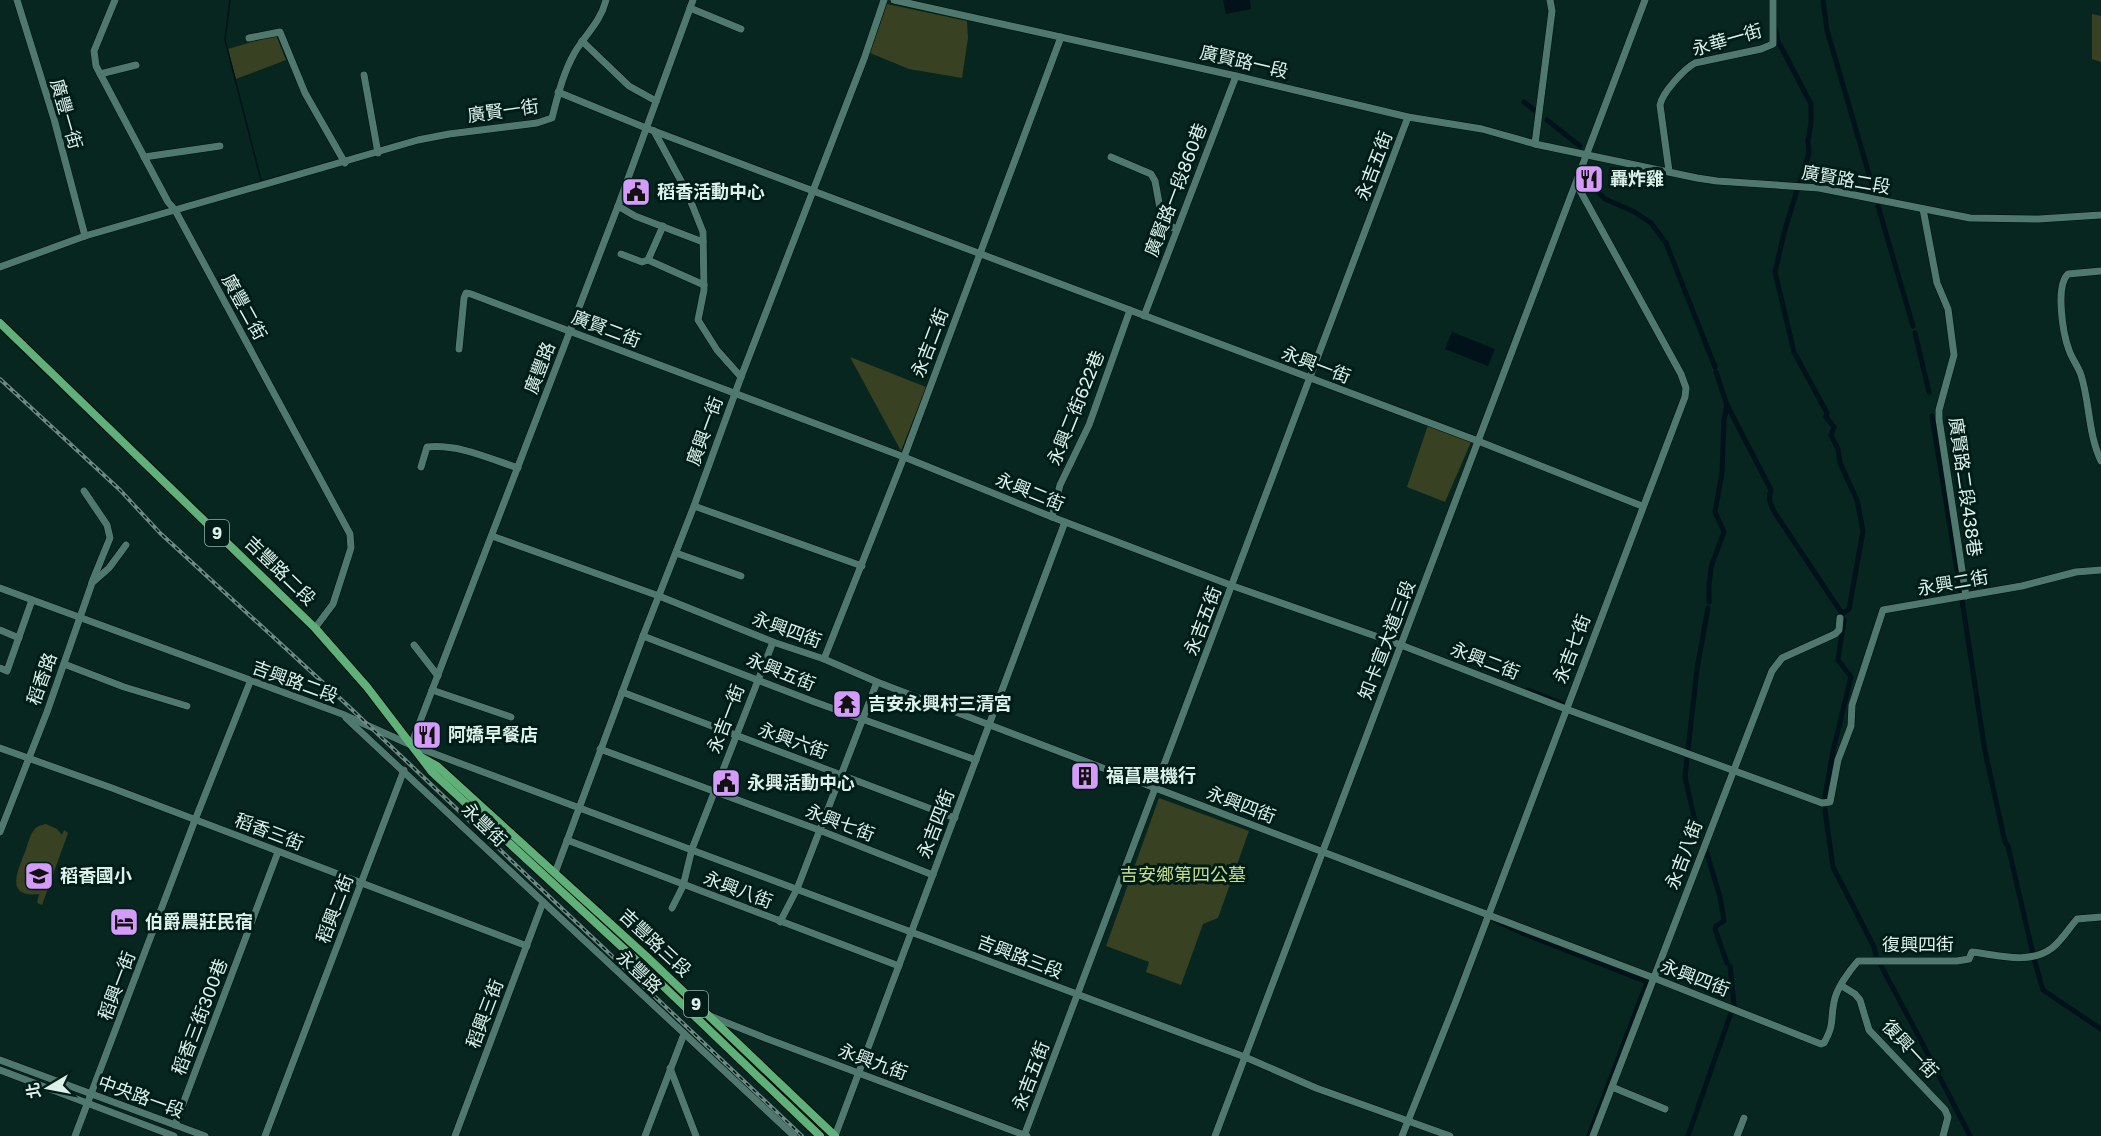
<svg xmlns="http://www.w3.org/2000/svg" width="2101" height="1136" font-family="'Golos Text','Noto Sans TC',sans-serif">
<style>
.green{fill:#384121}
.water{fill:#02121a}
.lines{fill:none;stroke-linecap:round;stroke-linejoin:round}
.stream{stroke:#02121a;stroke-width:1.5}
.canal{stroke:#02121a;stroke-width:5}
.minor-casing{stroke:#000d09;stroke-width:8}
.major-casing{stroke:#000d09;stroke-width:10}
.minor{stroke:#4f796e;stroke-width:7}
.major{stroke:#60b079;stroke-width:8}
.rail-casing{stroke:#6f8a83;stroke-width:4}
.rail{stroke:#001c16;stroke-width:1.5;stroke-dasharray:4.5;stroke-linecap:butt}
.labels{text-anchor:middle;stroke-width:6;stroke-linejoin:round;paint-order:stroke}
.shield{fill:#001c16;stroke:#99b1aa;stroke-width:1.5}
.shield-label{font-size:16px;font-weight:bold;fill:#dbf1ea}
.street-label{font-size:18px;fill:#dbf1ea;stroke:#001c16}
.poi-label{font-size:18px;font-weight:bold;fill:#dbf1ea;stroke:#001c16;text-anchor:start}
.park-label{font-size:18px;fill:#c6dd8d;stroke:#001c16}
</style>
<rect width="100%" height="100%" fill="#06261f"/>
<!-- green -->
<g class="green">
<path d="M887,4L967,21L968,38L962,78L909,69L870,53Z"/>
<path d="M2092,14L2101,16V62L2092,59Z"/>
<path d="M276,35L286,60L236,79L228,49Z"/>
<path d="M850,357L926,387L901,451Z"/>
<path d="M1428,425L1471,442L1445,502L1407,487Z"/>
<path d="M1159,798L1249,831L1218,918L1203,924L1181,985L1146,972L1149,962L1106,946Z"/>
<path d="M46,824L57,829L62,835L64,830L68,833L42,905L37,903L39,894C5,898 17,872 25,852C28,844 30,832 37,827C40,825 43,825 46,824Z"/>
<path d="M66,866L76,869L71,886L61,882Z"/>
</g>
<!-- water -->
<g class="water">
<path d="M1223,0H1250L1251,9L1226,14Z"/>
<path d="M1452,332L1495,349L1488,366L1445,349Z"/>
</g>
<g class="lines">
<!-- stream -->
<path class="stream" d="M230,0L225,40L261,180"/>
<!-- canal -->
<g class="canal">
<path d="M1823,0L1827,30L1875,195"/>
<path d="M1775,27L1778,41L1811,104V123L1808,141L1809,153L1800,183"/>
<path d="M1524,102L1538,113"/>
<path d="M1547,120L1580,146"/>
<path d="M1586,180L1605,199L1633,211L1651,223L1666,243L1715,367"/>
<path d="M1797,190L1784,233L1775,272L1794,352L1827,413L1826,417L1834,427L1831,435L1838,449L1840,463L1857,500L1863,531L1849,609L1842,614"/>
<path d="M1878,206L1913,326"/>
<path d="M1915,333L1929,392"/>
<path d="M1716,372L1727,405L1771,490C1767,499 1771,505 1775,513L1841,612"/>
<path d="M1932,416L1961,594"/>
<path d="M1962,600L1985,751L2005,842L2008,846L2033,954"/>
<path d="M1709,602V585L1711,567L1724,532L1715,512L1722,473L1724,420L1727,405"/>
<path d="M1528,690L1563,704"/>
<path d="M1688,750L1697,669L1708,608"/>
<path d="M1687,757L1685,777L1697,830"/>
<path d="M1825,797L1833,751L1851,677L1838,660L1844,620"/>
<path d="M1825,810L1833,867L1874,947L1877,959"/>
<path d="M1705,847L1720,897L1724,921L1716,926L1715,929L1727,963"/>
<path d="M1496,921L1527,935L1647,982L1589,1136"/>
<path d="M2034,959L2043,990L2101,1029"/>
<path d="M1878,960L1919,1037L1970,1136"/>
<path d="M1730,966L1734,1005"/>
<path d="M1688,1136L1732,1010"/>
</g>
<!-- minor casing -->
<g class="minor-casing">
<g id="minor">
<path d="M17,0L54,119L85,236"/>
<path d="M115,0L94,51L96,66L168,202L175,210L350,534L351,548L333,604L315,628"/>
<path d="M894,0L1236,76L1408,117L1482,129L1535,144L1697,178L1717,181L1819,188L1970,218L2039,219L2101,215"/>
<path d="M690,8L741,29"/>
<path d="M249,38L280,32L305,93L345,163"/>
<path d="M582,41L629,86L656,101"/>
<path d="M100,74L136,65"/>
<path d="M364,75L378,153"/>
<path d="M558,92L646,128L1478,441L1642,506"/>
<path d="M654,131L687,192L703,232L704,290L698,320L717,350L741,377"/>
<path d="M1535,144L1552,11L1550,0"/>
<path d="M144,157L220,146"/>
<path d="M1111,157L1151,174L1155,181L1162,219L1164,223L1176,229"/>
<path d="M1669,171L1660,105C1662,93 1684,69 1695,63L1761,49L1773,44V0"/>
<path d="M618,206L635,216L703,242"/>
<path d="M1923,209L1937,283L1948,309L1954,355L1939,410V419L1966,596"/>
<path d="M621,254L642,262L648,260L704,285"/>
<path d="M648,260L663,226"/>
<path d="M0,267L85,236L418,140L449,134L537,123L552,118C558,95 563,73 575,52C586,34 601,21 606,0"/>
<path d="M2101,271L2068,274C2055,286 2063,334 2069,350C2072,359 2078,366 2081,375C2090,403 2088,434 2101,461"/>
<path d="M1144,316L1236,76"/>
<path d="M459,349L464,298L466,293L471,294L904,457L1052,517L1233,586L1401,645L1566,709L1822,803L1830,802L1838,760L1851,726L1852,705L1883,610L2022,586L2076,572L2101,570"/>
<path d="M421,467L427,447C459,444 488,458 518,468"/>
<path d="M84,491L107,525L110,538L92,582"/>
<path d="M694,506L862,566"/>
<path d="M1052,517L1060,485L1089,425L1130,310"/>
<path d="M492,536L659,596L773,642L824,659L877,682L1654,978L1821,1044L1824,1043C1835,1023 1830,1022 1834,1002C1836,989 1849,971 1858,961H1957L1969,959L1972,952C1998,955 2030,965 2052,948C2062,940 2069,928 2077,919L2101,917"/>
<path d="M676,553L741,576"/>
<path d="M0,588L342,714L411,745L1245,1057L1316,1088L1450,1136"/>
<path d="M0,630L19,638"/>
<path d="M643,636L812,701L976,760"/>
<path d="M414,645L438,676"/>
<path d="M824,659L904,457L1061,37"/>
<path d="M64,664L124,687L187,706"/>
<path d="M0,668L7,671L32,600"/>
<path d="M432,690L511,717"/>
<path d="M622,692L955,818"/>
<path d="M346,718L794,1136"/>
<path d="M411,745L618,206L693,0"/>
<path d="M0,748L112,788L527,946"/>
<path d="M600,749L819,830L933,875"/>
<path d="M0,832L47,712L92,583L109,568L126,545"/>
<path d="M567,840L899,966"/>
<path d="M555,873L643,636L694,506L741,377L864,59L884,0"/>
<path d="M672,908L683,886L692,849L773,642"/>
<path d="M780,922L797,889L877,682"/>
<path d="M1842,986L1855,994L1860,1000L1869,1030L1945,1110L1948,1117L1943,1136"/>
<path d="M710,1016L765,1038L1027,1136"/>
<path d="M0,1060L205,1136"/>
<path d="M670,1068L696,1136"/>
<path d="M0,1070L174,1136"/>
<path d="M1612,1087L1665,1109"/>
<path d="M175,1125L278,852"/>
<path d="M75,1136L195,820L250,682"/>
<path d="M265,1136L404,770"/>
<path d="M455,1136L543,902"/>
<path d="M645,1136L684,1034"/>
<path d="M835,1136L1065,522"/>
<path d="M1024,1136L1408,117"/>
<path d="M1215,1136L1645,0"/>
<path d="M1402,1136L1456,1001L1685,397L1686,388L1681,374L1577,185"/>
<path d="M1593,1136L1772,671L1782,658L1835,634L1839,630L1840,618"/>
<path d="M1737,1136L1744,1118"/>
</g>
</g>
<!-- major casing -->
<g class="major-casing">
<g id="major">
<path d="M0,323L315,628L367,687L432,772L636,960L820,1136"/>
<path d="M421,757L437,766L646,956L835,1136"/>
</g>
</g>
<!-- minor -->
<use href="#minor" class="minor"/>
<!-- major -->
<use href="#major" class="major"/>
<!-- rail casing -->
<g class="rail-casing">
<path id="rail" d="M0,379L120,490L160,533L344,702L802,1136"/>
</g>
<!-- rail -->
<use href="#rail" class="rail"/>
</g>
<!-- icons -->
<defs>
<g id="restaurant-square" transform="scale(1.5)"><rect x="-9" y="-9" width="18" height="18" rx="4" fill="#d59bfa" stroke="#001c16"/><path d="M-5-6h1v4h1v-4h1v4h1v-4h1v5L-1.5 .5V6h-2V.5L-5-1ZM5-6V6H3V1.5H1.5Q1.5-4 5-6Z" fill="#111"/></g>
<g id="civic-square" transform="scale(1.5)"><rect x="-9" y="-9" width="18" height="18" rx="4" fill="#d59bfa" stroke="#001c16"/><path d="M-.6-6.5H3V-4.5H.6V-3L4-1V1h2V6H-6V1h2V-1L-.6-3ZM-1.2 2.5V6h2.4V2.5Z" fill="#111"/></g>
<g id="temple-square" transform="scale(1.5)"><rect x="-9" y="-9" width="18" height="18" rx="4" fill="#d59bfa" stroke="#001c16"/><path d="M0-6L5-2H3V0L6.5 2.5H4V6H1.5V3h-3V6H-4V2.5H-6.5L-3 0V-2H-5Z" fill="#111"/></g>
<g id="building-square" transform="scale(1.5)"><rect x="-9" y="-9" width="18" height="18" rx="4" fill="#d59bfa" stroke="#001c16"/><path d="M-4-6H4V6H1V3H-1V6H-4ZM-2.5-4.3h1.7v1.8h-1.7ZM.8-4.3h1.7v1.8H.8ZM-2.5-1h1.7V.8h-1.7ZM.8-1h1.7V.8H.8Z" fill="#111"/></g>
<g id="school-square" transform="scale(1.5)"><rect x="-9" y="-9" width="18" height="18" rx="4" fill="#d59bfa" stroke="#001c16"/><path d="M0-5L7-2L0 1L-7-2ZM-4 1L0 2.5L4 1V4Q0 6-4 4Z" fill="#111"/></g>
<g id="hotel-square" transform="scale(1.5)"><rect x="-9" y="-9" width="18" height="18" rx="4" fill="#d59bfa" stroke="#001c16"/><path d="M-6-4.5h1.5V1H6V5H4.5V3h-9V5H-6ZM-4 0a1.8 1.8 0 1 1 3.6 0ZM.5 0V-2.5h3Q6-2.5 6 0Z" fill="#111"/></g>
</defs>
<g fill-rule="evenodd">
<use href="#restaurant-square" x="1589" y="179"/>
<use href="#civic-square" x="636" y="192"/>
<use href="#temple-square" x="847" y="704"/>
<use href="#restaurant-square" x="427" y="735"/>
<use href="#building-square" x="1085" y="776"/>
<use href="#civic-square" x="726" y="783"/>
<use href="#school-square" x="39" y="876"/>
<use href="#hotel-square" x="124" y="922"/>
</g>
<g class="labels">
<!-- shield labels -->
<g class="shield">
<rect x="205" y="520" width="24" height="26" rx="4.5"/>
<rect x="684" y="991" width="24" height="26" rx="4.5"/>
</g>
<g class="shield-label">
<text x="217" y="539">9</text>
<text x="696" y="1010">9</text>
</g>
<!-- street labels -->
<g class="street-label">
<text transform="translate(1727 40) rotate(-16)" y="6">永華一街</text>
<text transform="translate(1244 62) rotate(13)" y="6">廣賢路一段</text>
<text transform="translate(503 111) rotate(-8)" y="6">廣賢一街</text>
<text transform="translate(66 114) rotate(74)" y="6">廣豐一街</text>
<text transform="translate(1374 166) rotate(-69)" y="6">永吉五街</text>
<text transform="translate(1846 180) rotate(10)" y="6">廣賢路二段</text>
<text transform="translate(1176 190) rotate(-69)" y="6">廣賢路一段860巷</text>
<text transform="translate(244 307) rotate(61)" y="6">廣豐二街</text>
<text transform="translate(606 329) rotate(21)" y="6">廣賢二街</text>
<text transform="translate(930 343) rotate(-69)" y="6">永吉二街</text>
<text transform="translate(1316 365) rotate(21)" y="6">永興一街</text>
<text transform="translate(540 368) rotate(-69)" y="6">廣豐路</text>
<text transform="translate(1076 408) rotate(-68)" y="6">永興二街622巷</text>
<text transform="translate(705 431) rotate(-70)" y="6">廣興一街</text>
<text transform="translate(1965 487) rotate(82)" y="6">廣賢路二段438巷</text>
<text transform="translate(1030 492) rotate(22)" y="6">永興二街</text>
<text transform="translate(280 571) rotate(44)" y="6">吉豐路二段</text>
<text transform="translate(1953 583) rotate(-10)" y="6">永興二街</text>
<text transform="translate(1203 621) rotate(-69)" y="6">永吉五街</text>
<text transform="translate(787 630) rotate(20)" y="6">永興四街</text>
<text transform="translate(1387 640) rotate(-69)" y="6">知卡宣大道三段</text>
<text transform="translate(1572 649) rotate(-69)" y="6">永吉七街</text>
<text transform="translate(1485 661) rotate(21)" y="6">永興二街</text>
<text transform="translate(781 672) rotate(22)" y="6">永興五街</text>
<text transform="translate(42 679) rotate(-70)" y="6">稻香路</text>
<text transform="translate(295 682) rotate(20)" y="6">吉興路二段</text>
<text transform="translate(726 719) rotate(-69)" y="6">永吉一街</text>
<text transform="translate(793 741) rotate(20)" y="6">永興六街</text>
<text transform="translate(1241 805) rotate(21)" y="6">永興四街</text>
<text transform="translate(840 823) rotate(21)" y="6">永興七街</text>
<text transform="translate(936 824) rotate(-69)" y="6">永吉四街</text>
<text transform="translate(484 825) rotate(44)" y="6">永豐街</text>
<text transform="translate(269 832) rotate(21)" y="6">稻香三街</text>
<text transform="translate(1684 855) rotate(-69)" y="6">永吉八街</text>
<text transform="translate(738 890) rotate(21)" y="6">永興八街</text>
<text transform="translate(335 909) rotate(-69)" y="6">稻興二街</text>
<text transform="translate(655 943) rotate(43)" y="6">吉豐路三段</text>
<text x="1918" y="951">復興四街</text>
<text transform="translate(1020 957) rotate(21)" y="6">吉興路三段</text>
<text transform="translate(639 972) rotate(43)" y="6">永豐路</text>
<text transform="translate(1695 978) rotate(21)" y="6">永興四街</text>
<text transform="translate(117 986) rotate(-69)" y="6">稻興一街</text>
<text transform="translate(485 1014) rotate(-69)" y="6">稻興三街</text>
<text transform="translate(200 1017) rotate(-69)" y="6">稻香三街300巷</text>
<text transform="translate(1910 1049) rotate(47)" y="6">復興一街</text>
<text transform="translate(873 1062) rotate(20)" y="6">永興九街</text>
<text transform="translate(1031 1076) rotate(-69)" y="6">永吉五街</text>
<text transform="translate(141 1097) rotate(20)" y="6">中央路一段</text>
</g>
<!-- poi labels -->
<g class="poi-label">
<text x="1610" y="185">轟炸雞</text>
<text x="657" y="198">稻香活動中心</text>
<text x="868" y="710">吉安永興村三清宮</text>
<text x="448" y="741">阿嬌早餐店</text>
<text x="1106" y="782">福菖農機行</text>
<text x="747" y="789">永興活動中心</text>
<text x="60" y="882">稻香國小</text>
<text x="145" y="928">伯爵農莊民宿</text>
</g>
<!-- park labels -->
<g class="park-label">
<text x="1183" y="881">吉安鄉第四公墓</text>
</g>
</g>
<!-- north arrow -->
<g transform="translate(48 1088) rotate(260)" stroke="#001c16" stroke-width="4.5" paint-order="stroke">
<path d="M0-4.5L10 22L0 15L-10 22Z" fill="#dbf1ea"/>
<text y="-9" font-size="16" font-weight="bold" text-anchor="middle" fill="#dbf1ea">北</text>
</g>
</svg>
